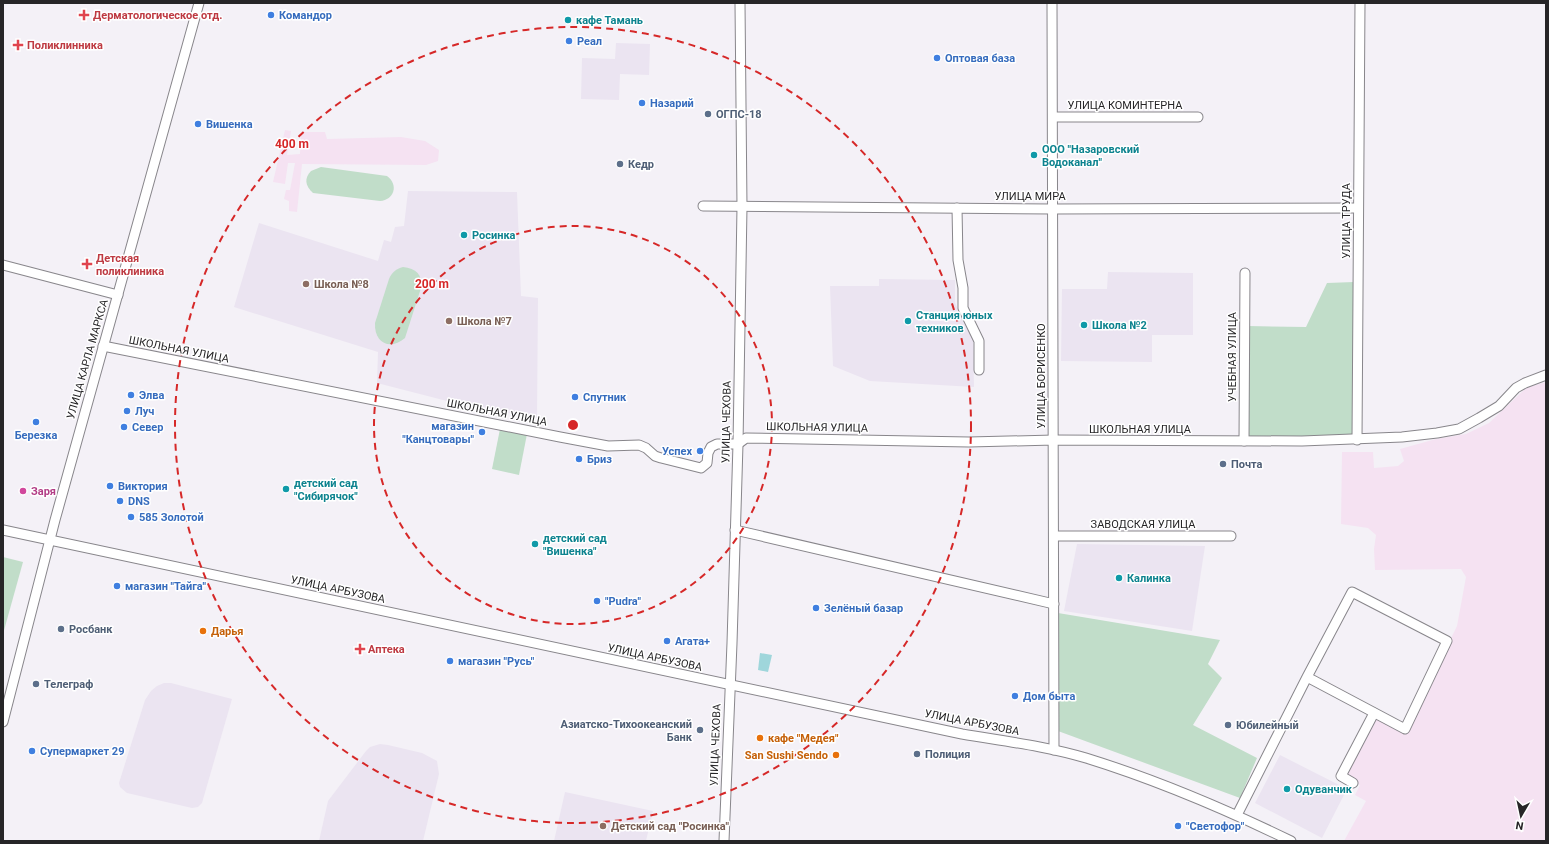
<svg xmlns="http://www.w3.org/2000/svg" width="1549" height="844" font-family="Roboto,sans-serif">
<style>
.built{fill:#ebe4f1}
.industrial{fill:#f5e2f2}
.green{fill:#c1ddc9}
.water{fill:#9fd6db}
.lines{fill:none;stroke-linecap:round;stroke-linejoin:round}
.minor-casing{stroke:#88868b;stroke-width:11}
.minor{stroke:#fff;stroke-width:9}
.ring{fill:none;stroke:#d62828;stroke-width:2;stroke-dasharray:7 5}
.health-dot{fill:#e0444e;stroke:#fff;stroke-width:1.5}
.shop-dot{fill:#3f7fe0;stroke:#fff;stroke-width:1.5}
.culture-dot{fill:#0f9aa8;stroke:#fff;stroke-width:1.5}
.service-dot{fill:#5c6f8a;stroke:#fff;stroke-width:1.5}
.education-dot{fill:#8d6e63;stroke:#fff;stroke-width:1.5}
.hotel-dot{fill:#d1479c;stroke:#fff;stroke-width:1.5}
.food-dot{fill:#e8710a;stroke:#fff;stroke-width:1.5}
.labels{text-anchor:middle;stroke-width:3;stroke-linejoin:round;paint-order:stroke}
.health-label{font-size:11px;font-weight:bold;fill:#be3a42;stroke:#fff;text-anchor:start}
.shop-label{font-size:11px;font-weight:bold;fill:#366cbe;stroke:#fff;text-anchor:start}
.culture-label{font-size:11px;font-weight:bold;fill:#0d838f;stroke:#fff;text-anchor:start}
.street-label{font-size:11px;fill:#262527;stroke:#fff}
.service-label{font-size:11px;font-weight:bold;fill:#4e5e75;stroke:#fff;text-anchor:start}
.education-label{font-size:11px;font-weight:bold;fill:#785e54;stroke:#fff;text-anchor:start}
.hotel-label{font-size:11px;font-weight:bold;fill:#b23c85;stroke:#fff;text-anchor:start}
.food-label{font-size:11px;font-weight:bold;fill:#c56008;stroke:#fff;text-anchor:start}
.centre{fill:#d62828;stroke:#fff;stroke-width:2}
.ring-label{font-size:12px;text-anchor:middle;font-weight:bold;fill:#d62828;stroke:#fff;stroke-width:3;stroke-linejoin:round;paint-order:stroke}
</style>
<rect width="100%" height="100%" fill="#f4f1f7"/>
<!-- built -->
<g class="built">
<path d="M616,43L650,44L649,75L620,74L619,100L581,99L582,58L615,59Z"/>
<path d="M408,191L517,192L521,296L538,298L537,418L447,401L377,383L378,352L234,307L259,223L378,261L384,240L391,242L395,227L404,226Z"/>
<path d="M1108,272L1193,273V335H1152V362L1061,361L1062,289H1107Z"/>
<path d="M879,279L955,280V303L973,339L974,387L870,381L833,366L830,286H879Z"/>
<path d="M1077,544L1205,546L1192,631L1064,611Z"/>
<path d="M164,683H171L232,699L202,803L198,807L192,808L127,793L120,787L119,783L145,700L151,691L157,686Z"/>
<path d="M380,744L388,745L422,753L437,761L439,774L423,841H319L328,801L366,751L370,747Z"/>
<path d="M1280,755L1347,789L1322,838L1255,803Z"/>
<path d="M565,792L653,811L646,841H554Z"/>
</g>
<!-- industrial -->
<g class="industrial">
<path d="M285,130L291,131L287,155L300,154L301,132H325L327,139L401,137L425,141L439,150L438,161L426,165L302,164L297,212L289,211V201L284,199L286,190H290L295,163H288L285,184L273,182Z"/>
<path d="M1546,382V841H1344L1366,801L1355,795L1360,785L1346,777L1376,716L1405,732L1457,626L1466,577L1461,569L1375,570L1374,549L1376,535L1368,528L1341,524L1342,452H1373L1374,468L1398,466L1404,461L1400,449L1436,439L1466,434L1489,423L1526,388Z"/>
</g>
<!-- green -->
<g class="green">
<path d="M321,167L387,176C399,185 394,200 380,201L313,193C305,186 304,178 311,171Z"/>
<path d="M403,267C416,268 423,275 421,288L405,338C390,351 374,343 375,323L389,279C392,272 396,269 403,267Z"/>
<path d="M1354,282L1353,436L1248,437V326L1306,327L1327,283Z"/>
<path d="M500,429L527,434L519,475L492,469Z"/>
<path d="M3,557L23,562L3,634Z"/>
<path d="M1058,613L1220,640L1208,664L1222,678L1193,725L1257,758L1240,798L1058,731Z"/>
</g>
<!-- water -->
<path class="water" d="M760,653L772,655L768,672L758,670Z"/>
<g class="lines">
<!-- minor casing -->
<g class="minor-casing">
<g id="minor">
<path d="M1052,3L1054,750"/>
<path d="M1053,117H1198"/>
<path d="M703,206L1053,209L1358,208"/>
<path d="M957,208L958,260L963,288V308L979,341V370"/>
<path d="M3,265L118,295"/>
<path d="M103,346L560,437L608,446L639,445L646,448L655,456L661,458L701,468L707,463L708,453L711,447L717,444H738L746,438L969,442L1054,440L1302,441L1402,437L1437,433L1459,429L1479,418L1499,406L1516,388L1525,383L1546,375"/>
<path d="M1357,440L1360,3"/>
<path d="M1244,441L1245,273"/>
<path d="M3,530L962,734C1003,741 1046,746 1086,758C1157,780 1225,809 1291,841"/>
<path d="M735,530L1054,604"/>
<path d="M1054,536H1231"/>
<path d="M3,722L55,520L199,3"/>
<path d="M1353,783L1341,776L1374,713"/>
<path d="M1237,815L1307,677L1352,592L1447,641L1405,729L1307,677"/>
<path d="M724,841L732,643L738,444L742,207L740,3"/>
</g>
</g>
<!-- minor -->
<use href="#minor" class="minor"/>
</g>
<!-- distance rings -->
<g class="ring">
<circle cx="573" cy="425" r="199"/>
<circle cx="573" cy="425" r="398"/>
</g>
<!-- markers -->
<g class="health-dot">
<path d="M82 9h4v4h4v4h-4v4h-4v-4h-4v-4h4z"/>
<path d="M16 39h4v4h4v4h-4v4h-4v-4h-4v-4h4z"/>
<path d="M85 258h4v4h4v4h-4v4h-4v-4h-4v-4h4z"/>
<path d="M358 643h4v4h4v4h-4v4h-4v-4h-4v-4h4z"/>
</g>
<g class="shop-dot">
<circle cx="271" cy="15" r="4"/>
<circle cx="569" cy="41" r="4"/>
<circle cx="937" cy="58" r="4"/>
<circle cx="642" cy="103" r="4"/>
<circle cx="198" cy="124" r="4"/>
<circle cx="131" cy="395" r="4"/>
<circle cx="575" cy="397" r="4"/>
<circle cx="127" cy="411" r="4"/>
<circle cx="36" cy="422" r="4"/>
<circle cx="124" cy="427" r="4"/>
<circle cx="482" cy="432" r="4"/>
<circle cx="700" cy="451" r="4"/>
<circle cx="579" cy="459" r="4"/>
<circle cx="110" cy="486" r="4"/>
<circle cx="120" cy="501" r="4"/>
<circle cx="131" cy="517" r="4"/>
<circle cx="117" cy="586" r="4"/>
<circle cx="597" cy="601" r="4"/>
<circle cx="816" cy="608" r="4"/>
<circle cx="667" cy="641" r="4"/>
<circle cx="450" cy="661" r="4"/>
<circle cx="1015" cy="696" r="4"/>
<circle cx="32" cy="751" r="4"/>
<circle cx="1178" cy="826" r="4"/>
</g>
<g class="culture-dot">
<circle cx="568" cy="20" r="4"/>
<circle cx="1034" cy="155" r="4"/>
<circle cx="464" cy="235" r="4"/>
<circle cx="908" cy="321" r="4"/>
<circle cx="1084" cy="325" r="4"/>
<circle cx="286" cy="489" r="4"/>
<circle cx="535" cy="544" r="4"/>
<circle cx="1119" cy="578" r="4"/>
<circle cx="1287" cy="789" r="4"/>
</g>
<g class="service-dot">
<circle cx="708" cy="114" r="4"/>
<circle cx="620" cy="164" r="4"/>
<circle cx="1223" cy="464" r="4"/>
<circle cx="61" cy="629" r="4"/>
<circle cx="36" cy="684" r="4"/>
<circle cx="1228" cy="725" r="4"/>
<circle cx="700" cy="730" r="4"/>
<circle cx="917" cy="754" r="4"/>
</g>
<g class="education-dot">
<circle cx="306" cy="284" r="4"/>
<circle cx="449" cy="321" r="4"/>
<circle cx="603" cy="826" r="4"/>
</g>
<circle class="hotel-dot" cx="23" cy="491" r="4"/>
<g class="food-dot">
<circle cx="203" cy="631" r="4"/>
<circle cx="760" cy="738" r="4"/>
<circle cx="836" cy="755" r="4"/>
</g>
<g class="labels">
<!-- health labels -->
<g class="health-label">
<text x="93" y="19">Дерматологическое отд.</text>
<text x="27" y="49">Поликлинника</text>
<text x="96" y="262">Детская<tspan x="96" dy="13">поликлиника</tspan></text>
<text x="368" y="653">Аптека</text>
</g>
<!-- shop labels -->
<g class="shop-label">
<text x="279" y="19">Командор</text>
<text x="577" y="45">Реал</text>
<text x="945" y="62">Оптовая база</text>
<text x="650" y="107">Назарий</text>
<text x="206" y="128">Вишенка</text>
<text x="139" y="399">Элва</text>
<text x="583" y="401">Спутник</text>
<text x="135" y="415">Луч</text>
<text x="474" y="430" text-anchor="end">магазин<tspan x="474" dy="13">"Канцтовары"</tspan></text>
<text x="132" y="431">Север</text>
<text x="36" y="439" text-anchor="middle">Березка</text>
<text x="692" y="455" text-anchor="end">Успех</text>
<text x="587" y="463">Бриз</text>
<text x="118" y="490">Виктория</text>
<text x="128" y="505">DNS</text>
<text x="139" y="521">585 Золотой</text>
<text x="125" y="590">магазин "Тайга"</text>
<text x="605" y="605">"Pudra"</text>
<text x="824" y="612">Зелёный базар</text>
<text x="675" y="645">Агата+</text>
<text x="458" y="665">магазин "Русь"</text>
<text x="1023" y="700">Дом быта</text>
<text x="40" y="755">Супермаркет 29</text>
<text x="1186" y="830">"Светофор"</text>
</g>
<!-- culture labels -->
<g class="culture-label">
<text x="576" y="24">кафе Тамань</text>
<text x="1042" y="153">ООО "Назаровский<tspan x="1042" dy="13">Водоканал"</tspan></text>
<text x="472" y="239">Росинка</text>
<text x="916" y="319">Станция юных<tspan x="916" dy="13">техников</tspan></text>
<text x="1092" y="329">Школа №2</text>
<text x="294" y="487">детский сад<tspan x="294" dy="13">"Сибирячок"</tspan></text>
<text x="543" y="542">детский сад<tspan x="543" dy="13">"Вишенка"</tspan></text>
<text x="1127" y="582">Калинка</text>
<text x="1295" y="793">Одуванчик</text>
</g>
<!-- street labels -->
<g class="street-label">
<text x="1125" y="109">УЛИЦА КОМИНТЕРНА</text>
<text x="1030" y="200">УЛИЦА МИРА</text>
<text transform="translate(1346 221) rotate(-90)" y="4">УЛИЦА ТРУДА</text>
<text transform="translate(179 349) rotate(11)" y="4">ШКОЛЬНАЯ УЛИЦА</text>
<text transform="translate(1232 357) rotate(-90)" y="4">УЧЕБНАЯ УЛИЦА</text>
<text transform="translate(87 359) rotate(-74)" y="4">УЛИЦА КАРЛА МАРКСА</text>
<text transform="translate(1041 376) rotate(-90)" y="4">УЛИЦА БОРИСЕНКО</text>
<text transform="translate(497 412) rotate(11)" y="4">ШКОЛЬНАЯ УЛИЦА</text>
<text transform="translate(726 422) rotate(-89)" y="4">УЛИЦА ЧЕХОВА</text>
<text transform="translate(817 427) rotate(1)" y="4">ШКОЛЬНАЯ УЛИЦА</text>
<text x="1140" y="433">ШКОЛЬНАЯ УЛИЦА</text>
<text x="1143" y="528">ЗАВОДСКАЯ УЛИЦА</text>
<text transform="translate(338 589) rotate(12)" y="4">УЛИЦА АРБУЗОВА</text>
<text transform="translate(655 657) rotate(12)" y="4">УЛИЦА АРБУЗОВА</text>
<text transform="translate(972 722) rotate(11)" y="4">УЛИЦА АРБУЗОВА</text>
<text transform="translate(715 745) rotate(-88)" y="4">УЛИЦА ЧЕХОВА</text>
</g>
<!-- service labels -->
<g class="service-label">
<text x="716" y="118">ОГПС-18</text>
<text x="628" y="168">Кедр</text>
<text x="1231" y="468">Почта</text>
<text x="69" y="633">Росбанк</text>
<text x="44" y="688">Телеграф</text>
<text x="692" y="728" text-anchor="end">Азиатско-Тихоокеанский<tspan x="692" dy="13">Банк</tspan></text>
<text x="1236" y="729">Юбилейный</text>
<text x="925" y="758">Полиция</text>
</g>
<!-- education labels -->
<g class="education-label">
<text x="314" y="288">Школа №8</text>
<text x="457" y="325">Школа №7</text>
<text x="611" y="830">Детский сад "Росинка"</text>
</g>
<!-- hotel labels -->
<g class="hotel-label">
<text x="31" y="495">Заря</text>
</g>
<!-- food labels -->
<g class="food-label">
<text x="211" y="635">Дарья</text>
<text x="768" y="742">кафе "Медея"</text>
<text x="828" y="759" text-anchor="end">San Sushi Sendo</text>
</g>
</g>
<circle cx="573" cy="425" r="6" class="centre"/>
<g class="ring-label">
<text x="292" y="148">400 m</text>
<text x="432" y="288">200 m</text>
</g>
<!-- border -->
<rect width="1549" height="844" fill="none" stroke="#262527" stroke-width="8"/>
<!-- north arrow -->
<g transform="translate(1521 816) rotate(189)" stroke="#ffffff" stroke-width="3" paint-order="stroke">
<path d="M0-3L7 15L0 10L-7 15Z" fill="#262527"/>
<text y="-6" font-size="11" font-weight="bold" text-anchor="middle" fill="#262527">N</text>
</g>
</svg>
